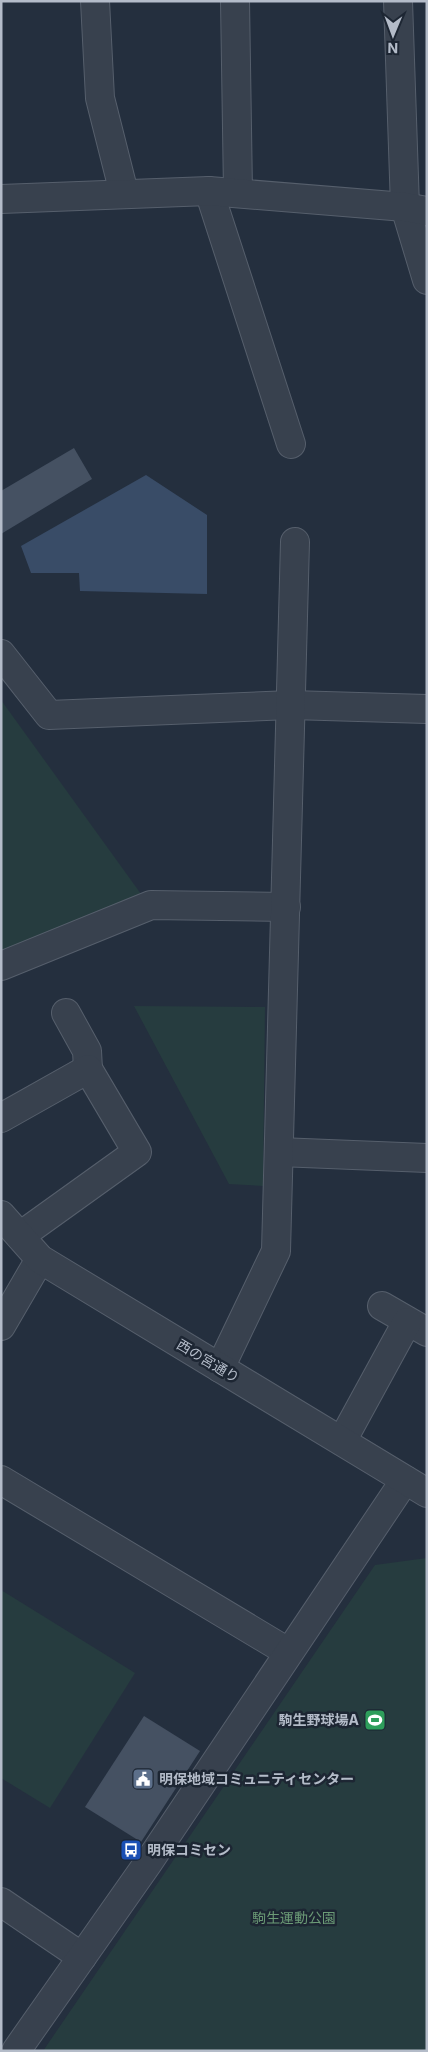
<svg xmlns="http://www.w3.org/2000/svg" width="428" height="2052" font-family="Inter,'Noto Sans JP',sans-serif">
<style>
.green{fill:#263c3f}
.water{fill:#394c67}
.building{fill:#455162}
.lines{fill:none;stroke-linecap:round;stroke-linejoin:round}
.minor-casing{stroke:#565f6c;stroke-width:30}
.tertiary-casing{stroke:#565f6c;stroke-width:30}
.minor{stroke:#38414e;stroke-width:28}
.tertiary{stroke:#38414e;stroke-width:28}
.labels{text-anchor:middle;stroke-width:5;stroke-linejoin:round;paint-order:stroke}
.street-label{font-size:14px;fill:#b4bcc9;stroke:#1d2633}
.poi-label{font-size:14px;font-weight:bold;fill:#b4bcc9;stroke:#1d2633;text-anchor:start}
.park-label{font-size:14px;fill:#6b9a76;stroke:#1d2633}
</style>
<rect width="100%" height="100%" fill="#242f3e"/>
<!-- green -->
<g class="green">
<path d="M1,700L141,894L1,953Z"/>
<path d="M134,1006L265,1007L263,1186L229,1184Z"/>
<path d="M427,1558V2051H43L375,1565Z"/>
<path d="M1,1590L135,1673L50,1808L1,1778Z"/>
</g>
<!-- water -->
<path class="water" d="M146,475L207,515V594L80,591L79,573H31L21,546Z"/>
<!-- building -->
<g class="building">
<path d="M74,448L92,479L1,534V491Z"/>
<path d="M144,1716L200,1751L141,1842L85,1807Z"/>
</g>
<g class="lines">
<!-- minor casing -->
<g class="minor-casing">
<g id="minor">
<path d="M95,1L100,98L124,193"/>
<path d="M235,1L238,192"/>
<path d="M398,1L405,207L427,280"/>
<path d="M209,191L291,444"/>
<path d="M1,199L209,191L405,207L427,211"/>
<path d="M1,654L49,715L291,705L427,709"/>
<path d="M1,966L151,905L286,907"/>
<path d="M66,1013L87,1051L88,1069"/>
<path d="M1,1118L88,1069L137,1152L20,1236"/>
<path d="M279,1152L427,1158"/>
<path d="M382,1306L427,1332"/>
<path d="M1,1326L40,1259"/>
<path d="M220,1368L276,1251L295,542"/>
<path d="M342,1441L407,1322"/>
<path d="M1,1480L288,1652"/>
<path d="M1,1902L82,1957"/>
<path d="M16,2051L148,1863L405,1480"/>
</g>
</g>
<!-- tertiary casing -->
<g class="tertiary-casing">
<path id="tertiary" d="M1,1215L40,1259L427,1493"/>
</g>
<!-- minor -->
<use href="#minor" class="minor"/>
<!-- tertiary -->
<use href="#tertiary" class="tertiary"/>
</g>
<!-- icons -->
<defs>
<g id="stadium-square" transform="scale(1.125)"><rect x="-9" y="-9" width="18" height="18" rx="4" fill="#2e9e5b" stroke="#1d2633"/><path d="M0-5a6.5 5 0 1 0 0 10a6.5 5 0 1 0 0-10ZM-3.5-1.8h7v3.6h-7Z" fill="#fff"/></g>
<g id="civic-square" transform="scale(1.125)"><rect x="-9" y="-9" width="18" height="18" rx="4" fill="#5c6f8a" stroke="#1d2633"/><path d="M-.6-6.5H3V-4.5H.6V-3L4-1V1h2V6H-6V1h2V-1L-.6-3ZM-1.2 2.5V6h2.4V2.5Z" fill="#fff"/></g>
<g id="bus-square" transform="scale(1.125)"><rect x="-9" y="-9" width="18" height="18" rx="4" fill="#1a4fb4" stroke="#1d2633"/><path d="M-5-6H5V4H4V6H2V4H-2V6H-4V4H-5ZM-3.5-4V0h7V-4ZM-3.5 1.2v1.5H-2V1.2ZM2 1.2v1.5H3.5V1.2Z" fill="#fff"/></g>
</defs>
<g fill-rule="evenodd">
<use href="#stadium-square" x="375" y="1720"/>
<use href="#civic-square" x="143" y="1779"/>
<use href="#bus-square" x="131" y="1850"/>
</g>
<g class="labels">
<!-- street labels -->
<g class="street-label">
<text transform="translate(208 1361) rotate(31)" y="5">西の宮通り</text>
</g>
<!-- poi labels -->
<g class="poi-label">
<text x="359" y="1725" text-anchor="end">駒生野球場A</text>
<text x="159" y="1784">明保地域コミュニティセンター</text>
<text x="147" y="1855">明保コミセン</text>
</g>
<!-- park labels -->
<g class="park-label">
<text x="294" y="1923">駒生運動公園</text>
</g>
</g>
<!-- border -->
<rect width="428" height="2052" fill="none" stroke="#b4bcc9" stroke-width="5"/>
<!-- north arrow -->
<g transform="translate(393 35) rotate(181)" stroke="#1d2633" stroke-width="4" paint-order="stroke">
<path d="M0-4L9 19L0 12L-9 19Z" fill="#b4bcc9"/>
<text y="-8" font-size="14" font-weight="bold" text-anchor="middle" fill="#b4bcc9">N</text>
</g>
</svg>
